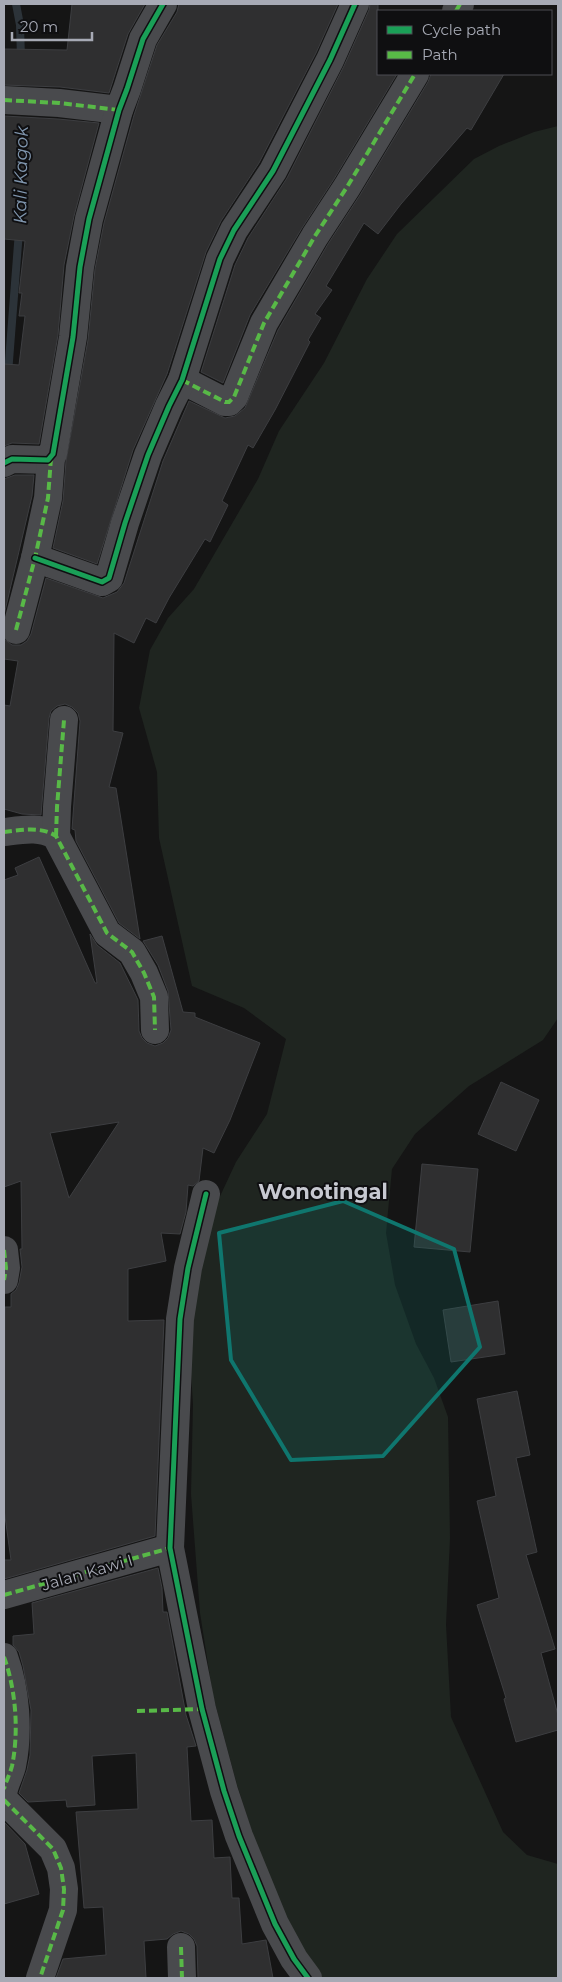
<svg xmlns="http://www.w3.org/2000/svg" width="562" height="1982" font-family="Montserrat,sans-serif">
<style>
.green{fill:#1f2520}
.lines{fill:none;stroke-linecap:round;stroke-linejoin:round}
.stream{stroke:#2c3339;stroke-width:8}
.building{fill:#2f2f30;stroke:#3d3e41;fill-rule:evenodd}
.minor{stroke:#494a4d;stroke-width:28}
.quiet{stroke:#58b947;stroke-width:4;stroke-dasharray:8 4;stroke-linecap:butt}
.cycleway-casing{stroke:#0f0f11;stroke-width:8}
.cycleway{stroke:#1a9f57;stroke-width:5}
.marked{fill:#0f766e;fill-opacity:0.2;stroke:#0f766e;stroke-width:4;stroke-linejoin:round}
.labels{text-anchor:middle;stroke-width:4;stroke-linejoin:round;paint-order:stroke}
.street-label{font-size:16px;fill:#a7aab5;stroke:#0f0f11}
.water-label{font-size:18px;font-style:italic;fill:#8096ae;stroke:#0f0f11}
.district-label{font-size:21px;font-weight:bold;fill:#c7c9d1;stroke:#0f0f11}
</style>
<rect width="100%" height="100%" fill="#151515"/>
<!-- green -->
<path class="green" d="M558,126V1018L543,1040L469,1086L415,1134L392,1169L386,1233L395,1285L416,1344L434,1378L448,1417L450,1538L446,1625L451,1717L503,1832L527,1855L558,1864V1978H316L296,1948L256,1844L237,1785L213,1696L200,1613L191,1494L193,1404L187,1311L215,1207L236,1162L267,1114L286,1039L244,1008L192,986L159,838L157,772L139,708L150,650L168,618L194,589L258,479L279,431L324,363L367,279L397,234L474,159L499,146L534,132Z"/>
<g class="lines">
<!-- stream -->
<g class="stream">
<path d="M16,4L20,25L21,58"/>
<path d="M8,374L19,231"/>
</g>
</g>
<!-- building -->
<g class="building">
<path d="M72,4H145L128,34L109,93L60,87L4,85V49L67,50Z"/>
<path d="M179,4H338L316,53L259,163L221,221L206,252L167,374L133,450L97,564L53,548L63,501L66,461L88,340L95,269L104,223L134,115L157,45L177,12Z"/>
<path d="M370,4H378V74H397L334,179L302,228L250,315L223,383L201,372L235,265L248,238L287,178L344,66L369,10Z"/>
<path d="M431,74H504L471,130L467,128L401,204L378,234L364,223L326,286L332,290L315,314L321,318L308,340L310,342L275,410L253,448L248,445L222,501L228,505L210,542L205,539L169,598L156,623L146,618L134,643L114,633L113,731L123,733L109,787L116,788L140,939L119,923L76,841L75,830L72,829L80,721L78,713L72,707L65,704L57,706L51,711L49,718L41,815L22,814L4,809V705L10,706L18,661L4,659V639L12,645H21L27,641L31,634L46,578L103,598L117,592L124,583L163,461L189,401L225,418L235,416L245,408L278,330L328,244L360,195L428,82Z"/>
<path d="M4,116L58,119L99,123L74,216L64,265L58,335L39,444L12,443L4,446V364L19,365L25,316H19L22,293H19L25,241L4,239Z"/>
<path d="M15,475H34L32,496L4,615V479Z"/>
<path d="M39,857L95,983H97L90,934L97,945L120,963L138,1000L139,1031L142,1038L147,1043L155,1046L163,1043L168,1038L171,1030L168,991L158,965L143,941L162,936L183,1012L195,1013V1017L260,1043L230,1120L214,1153L203,1148L199,1181L193,1186L188,1185L186,1212L180,1234L161,1233L166,1261L128,1269V1321L164,1320L155,1536L4,1579V1560H11L4,1509L5,1307H11V1294L16,1290L19,1283L22,1267L20,1249H22L21,1181L4,1187V880L18,875L15,868ZM119,1122L69,1198L50,1133Z"/>
<path d="M501,1082L539,1100L516,1151L478,1134Z"/>
<path d="M422,1164L478,1169L470,1252L414,1247Z"/>
<path d="M498,1301L505,1354L451,1362L443,1310Z"/>
<path d="M517,1391L530,1455L516,1458L537,1552L526,1555L555,1649L541,1653L558,1715V1730L516,1742L504,1699L506,1698L477,1605L499,1598L477,1501L496,1496L477,1399Z"/>
<path d="M158,1568L162,1588L163,1612H167L186,1715L196,1746L187,1747L191,1821L212,1820L214,1858L230,1857L232,1898H239L242,1944L266,1940L273,1978H198L197,1946L194,1939L189,1934L181,1931L173,1934L167,1939L144,1941L146,1978H56L63,1959L106,1955L103,1907L84,1908L76,1812L138,1809L136,1753L92,1756L95,1805L67,1807L66,1800L28,1802L19,1793L27,1770L30,1755L31,1710L23,1666L19,1652L13,1645V1636L34,1634L32,1603Z"/>
<path d="M4,1822L25,1844L39,1894L4,1904Z"/>
</g>
<g class="lines">
<!-- minor -->
<g class="minor">
<path d="M456,11L460,4"/>
<path d="M4,100L59,103L119,110"/>
<path d="M182,380L225,402H229L234,397L264,323L315,236L347,187L415,74"/>
<path d="M4,463L12,459L48,460L53,454L73,337L80,267L89,219L119,110L127,89L143,39L163,4"/>
<path d="M35,558L102,582L109,578L125,523L148,455L169,406L182,380L220,259L234,230L273,171L330,60L355,4"/>
<path d="M16,630L35,558L48,498L51,458"/>
<path d="M4,832C21,830 41,826 56,836L107,933L132,952L144,973L154,997L155,1030"/>
<path d="M56,836L57,807L64,720"/>
<path d="M206,1194L188,1268L180,1319L170,1548L202,1709L224,1791L239,1836L275,1924L294,1959L308,1978"/>
<path d="M4,1250L6,1268L4,1280"/>
<path d="M4,1595L170,1548"/>
<path d="M4,1657C16,1690 19,1732 12,1766C10,1774 6,1781 4,1789"/>
<path d="M4,1800L53,1849L61,1868L64,1889L63,1910L40,1978"/>
<path d="M181,1947L182,1978"/>
</g>
<!-- quiet -->
<g class="quiet">
<path d="M456,11L460,4"/>
<path d="M4,100L59,103L119,110"/>
<path d="M182,380L225,402H229L234,397L264,323L315,236L347,187L415,74"/>
<path d="M16,630L35,558L48,498L51,458"/>
<path d="M4,832C21,830 41,826 56,836L107,933L132,952L144,973L154,997L155,1030"/>
<path d="M56,836L57,807L64,720"/>
<path d="M4,1250L6,1268L4,1280"/>
<path d="M4,1595L170,1548"/>
<path d="M4,1657C16,1690 19,1732 12,1766C10,1774 6,1781 4,1789"/>
<path d="M137,1711L202,1709"/>
<path d="M4,1800L53,1849L61,1868L64,1889L63,1910L40,1978"/>
<path d="M181,1947L182,1978"/>
</g>
<!-- cycleway casing -->
<g class="cycleway-casing">
<g id="cycleway">
<path d="M4,463L12,459L48,460L53,454L73,337L80,267L89,219L119,110L127,89L143,39L163,4"/>
<path d="M35,558L102,582L109,578L125,523L148,455L169,406L182,380L220,259L234,230L273,171L330,60L355,4"/>
<path d="M206,1194L188,1268L180,1319L170,1548L202,1709L224,1791L239,1836L275,1924L294,1959L308,1978"/>
</g>
</g>
<!-- cycleway -->
<use href="#cycleway" class="cycleway"/>
</g>
<!-- marked area -->
<path class="marked" d="M343,1201L454,1249L480,1347L383,1456L291,1460L231,1360L219,1233Z"/>
<g class="labels">
<!-- street labels -->
<g class="street-label">
<text transform="translate(87 1572) rotate(-16)" y="6">Jalan Kawi I</text>
</g>
<!-- water labels -->
<g class="water-label">
<text transform="translate(21 175) rotate(-89)" y="6">Kali Kagok</text>
</g>
<!-- district labels -->
<g class="district-label">
<text x="323" y="1199">Wonotingal</text>
</g>
</g>
<!-- border -->
<rect width="562" height="1982" fill="none" stroke="#a7aab5" stroke-width="10"/>
<!-- legend -->
<rect x="377" y="10" width="175" height="65" fill="#0f0f11" stroke="#4c4d53"/>
<rect x="387" y="26" width="25" height="8" fill="#1a9f57" stroke="#4c4d53"/>
<text x="422" y="35" font-size="15" fill="#a7aab5">Cycle path</text>
<rect x="387" y="51" width="25" height="8" fill="#58b947" stroke="#4c4d53"/>
<text x="422" y="60" font-size="15" fill="#a7aab5">Path</text>
<!-- scale -->
<path d="M12 32v8h80v-8" fill="none" stroke="#a7aab5" stroke-width="2.5"/>
<text x="20" y="32" font-size="15" fill="#a7aab5" stroke="#0f0f11" stroke-width="4" paint-order="stroke">20 m</text>
</svg>
